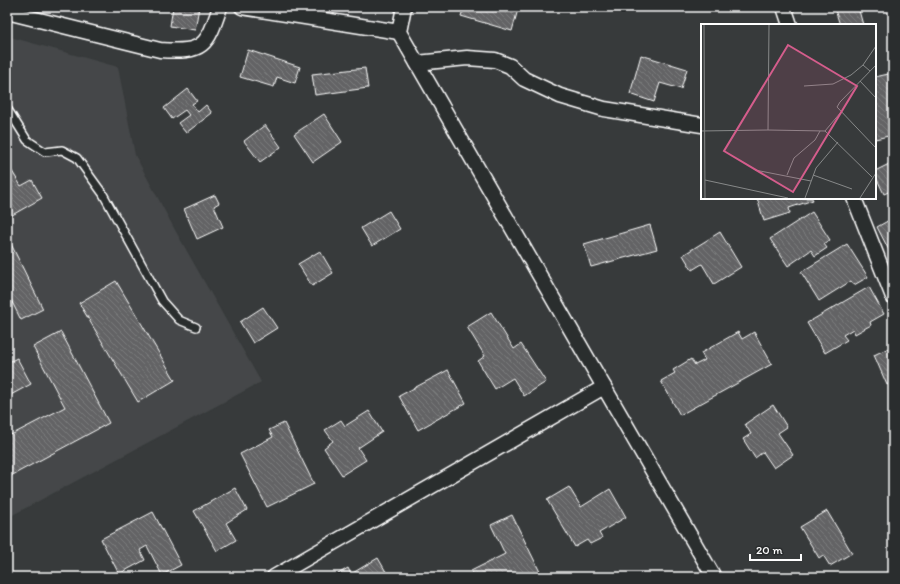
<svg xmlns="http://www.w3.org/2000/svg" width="900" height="584" font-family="Itim,sans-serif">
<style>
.built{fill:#444748}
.building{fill:url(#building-back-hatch);stroke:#fff}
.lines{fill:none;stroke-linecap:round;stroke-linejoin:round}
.service-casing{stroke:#fff;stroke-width:10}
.minor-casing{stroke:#fff;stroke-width:17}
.service{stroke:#2a2d2e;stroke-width:7}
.minor{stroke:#2a2d2e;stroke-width:14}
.inset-road{fill:none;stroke:#878989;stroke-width:1}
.view{fill:#d45d8c;fill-opacity:0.15;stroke:#d45d8c;stroke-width:2}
.inset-edge{fill:none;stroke:#fff;stroke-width:2}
</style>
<defs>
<pattern id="building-back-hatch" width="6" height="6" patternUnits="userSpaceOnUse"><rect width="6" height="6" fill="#636465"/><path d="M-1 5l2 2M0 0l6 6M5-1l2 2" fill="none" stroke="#7a7b7c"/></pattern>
</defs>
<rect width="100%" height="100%" fill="#373a3b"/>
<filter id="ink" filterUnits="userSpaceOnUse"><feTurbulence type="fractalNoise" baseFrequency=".025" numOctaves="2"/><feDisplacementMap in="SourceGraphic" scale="8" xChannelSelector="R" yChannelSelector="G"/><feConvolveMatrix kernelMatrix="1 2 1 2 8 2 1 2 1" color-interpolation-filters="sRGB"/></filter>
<g filter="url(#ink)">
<!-- built -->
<path class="built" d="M7,36L118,67L135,155L175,230L261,382L7,518Z"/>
<!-- building -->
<g class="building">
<path d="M173,7H199L195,30L170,26Z"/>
<path d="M464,7H497L517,13L512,31L461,16Z"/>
<path d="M705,7H717L706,10Z"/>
<path d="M834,7H858L863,25H840Z"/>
<path d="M248,50L300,67L295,83L277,77L274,87L240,77Z"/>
<path d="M641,55L687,69L681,89L660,83L654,102L630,94Z"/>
<path d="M365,68L368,88L315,95L312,74Z"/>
<path d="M893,73V135L875,139V77Z"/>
<path d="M188,89L197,101L192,104L198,112L206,105L212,113L186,133L178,123L189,115L185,110L172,119L164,108Z"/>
<path d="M324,114L342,142L313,162L294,134Z"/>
<path d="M265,125L281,147L260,162L244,141Z"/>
<path d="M893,162V190L884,194L875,175V171Z"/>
<path d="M7,163L21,186L32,180L42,198L7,218Z"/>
<path d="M215,195L219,203L214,206L223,227L197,239L184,209Z"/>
<path d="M757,198H812L813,200L789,208L790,213L764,221Z"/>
<path d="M389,211L400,229L372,246L361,228Z"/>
<path d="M812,212L830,240L824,244L827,248L815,256L811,250L788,266L770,239Z"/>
<path d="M893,218V250L890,252L877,227Z"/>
<path d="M650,225L657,249L591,267L584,244Z"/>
<path d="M720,232L741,267L714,284L702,264L692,270L683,255Z"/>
<path d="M10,242L43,309L21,320L7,292V243Z"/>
<path d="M847,244L868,277L854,285L851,281L819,301L801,272Z"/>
<path d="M320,251L333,273L312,286L298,264Z"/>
<path d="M116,281L175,380L138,402L79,303Z"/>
<path d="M869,287L884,314L870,322L871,325L855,334L853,329L843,335L847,340L825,353L807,323Z"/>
<path d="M263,307L277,328L253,343L240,322Z"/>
<path d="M491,312L514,349L521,344L546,382L524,396L513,378L495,389L478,361L485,356L467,327Z"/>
<path d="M61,332L109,423L7,478V428L11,435L65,407L33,347Z"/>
<path d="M738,332L742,339L754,332L772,364L680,415L661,381L675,373L673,370L691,359L695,365L705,360L701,353Z"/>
<path d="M893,346V382L887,385L874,355Z"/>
<path d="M17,358L31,384L7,397V363Z"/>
<path d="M448,370L466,403L418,430L399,396Z"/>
<path d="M773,405L787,427L778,433L793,455L774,468L763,452L755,458L743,439L751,434L745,424Z"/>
<path d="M369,411L382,432L358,448L366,460L342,475L324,448L333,441L325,430L341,420L345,426Z"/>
<path d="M284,423L314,484L267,507L240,454L273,437L269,430Z"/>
<path d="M569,487L581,507L610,489L626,517L599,533L602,538L590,544L587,540L575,547L547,500Z"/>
<path d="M235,488L247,510L226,523L236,540L217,551L194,511Z"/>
<path d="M827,511L852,553L830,566L823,555L819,558L800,527Z"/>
<path d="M153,512L181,565L162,575L147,546L140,550L145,560L119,574L101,539Z"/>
<path d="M512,515L540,572L529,577H474L471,571L505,554L491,525Z"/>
<path d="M378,558L389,577H333L348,568L351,574Z"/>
</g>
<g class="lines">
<!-- service casing -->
<g class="service-casing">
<path id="service" d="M7,108L27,140L45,152L62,150L77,158L103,194L162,301L179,320L196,327"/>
</g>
<!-- minor casing -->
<g class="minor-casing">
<g id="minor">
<path d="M242,7L399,32"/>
<path d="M404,7L399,32L604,387"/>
<path d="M784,7L790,25"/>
<path d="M7,12L160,50C204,53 207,46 220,7"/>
<path d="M417,63L467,58L495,60L510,66L524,79L560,96L604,109L702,125"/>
<path d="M854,198L893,297"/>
<path d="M274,577L604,387L714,577"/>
</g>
</g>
<!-- service -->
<use href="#service" class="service"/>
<!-- minor -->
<use href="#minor" class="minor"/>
</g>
</g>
<!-- overview -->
<g transform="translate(701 24)">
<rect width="175" height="175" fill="#373a3b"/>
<path class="inset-road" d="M3,1L4,174M162,41L175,22M175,41L139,78L136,83L175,124M159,57L175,74M103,62L132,60L150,51L162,41L169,47M67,106L124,107L171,153M0,107L67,106L68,1M124,107L140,88M54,146L110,157M86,151L93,134L114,116L119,107M112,151L151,165M4,156L87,174M104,174L115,144L137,118M159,174L175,149"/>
<path class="view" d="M87,21L156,62L92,168L23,127Z"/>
<rect width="175" height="175" class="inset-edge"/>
</g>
<!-- margin -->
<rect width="900" height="584" fill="none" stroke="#2a2d2e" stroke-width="24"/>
<rect x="12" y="12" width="876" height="560" fill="none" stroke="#fff" stroke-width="1.5" filter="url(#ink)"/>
<!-- scale -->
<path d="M750 554v6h51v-6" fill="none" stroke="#ffffff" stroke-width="2"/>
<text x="756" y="554" font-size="12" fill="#ffffff" stroke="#2a2d2e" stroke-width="3" paint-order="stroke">20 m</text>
</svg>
